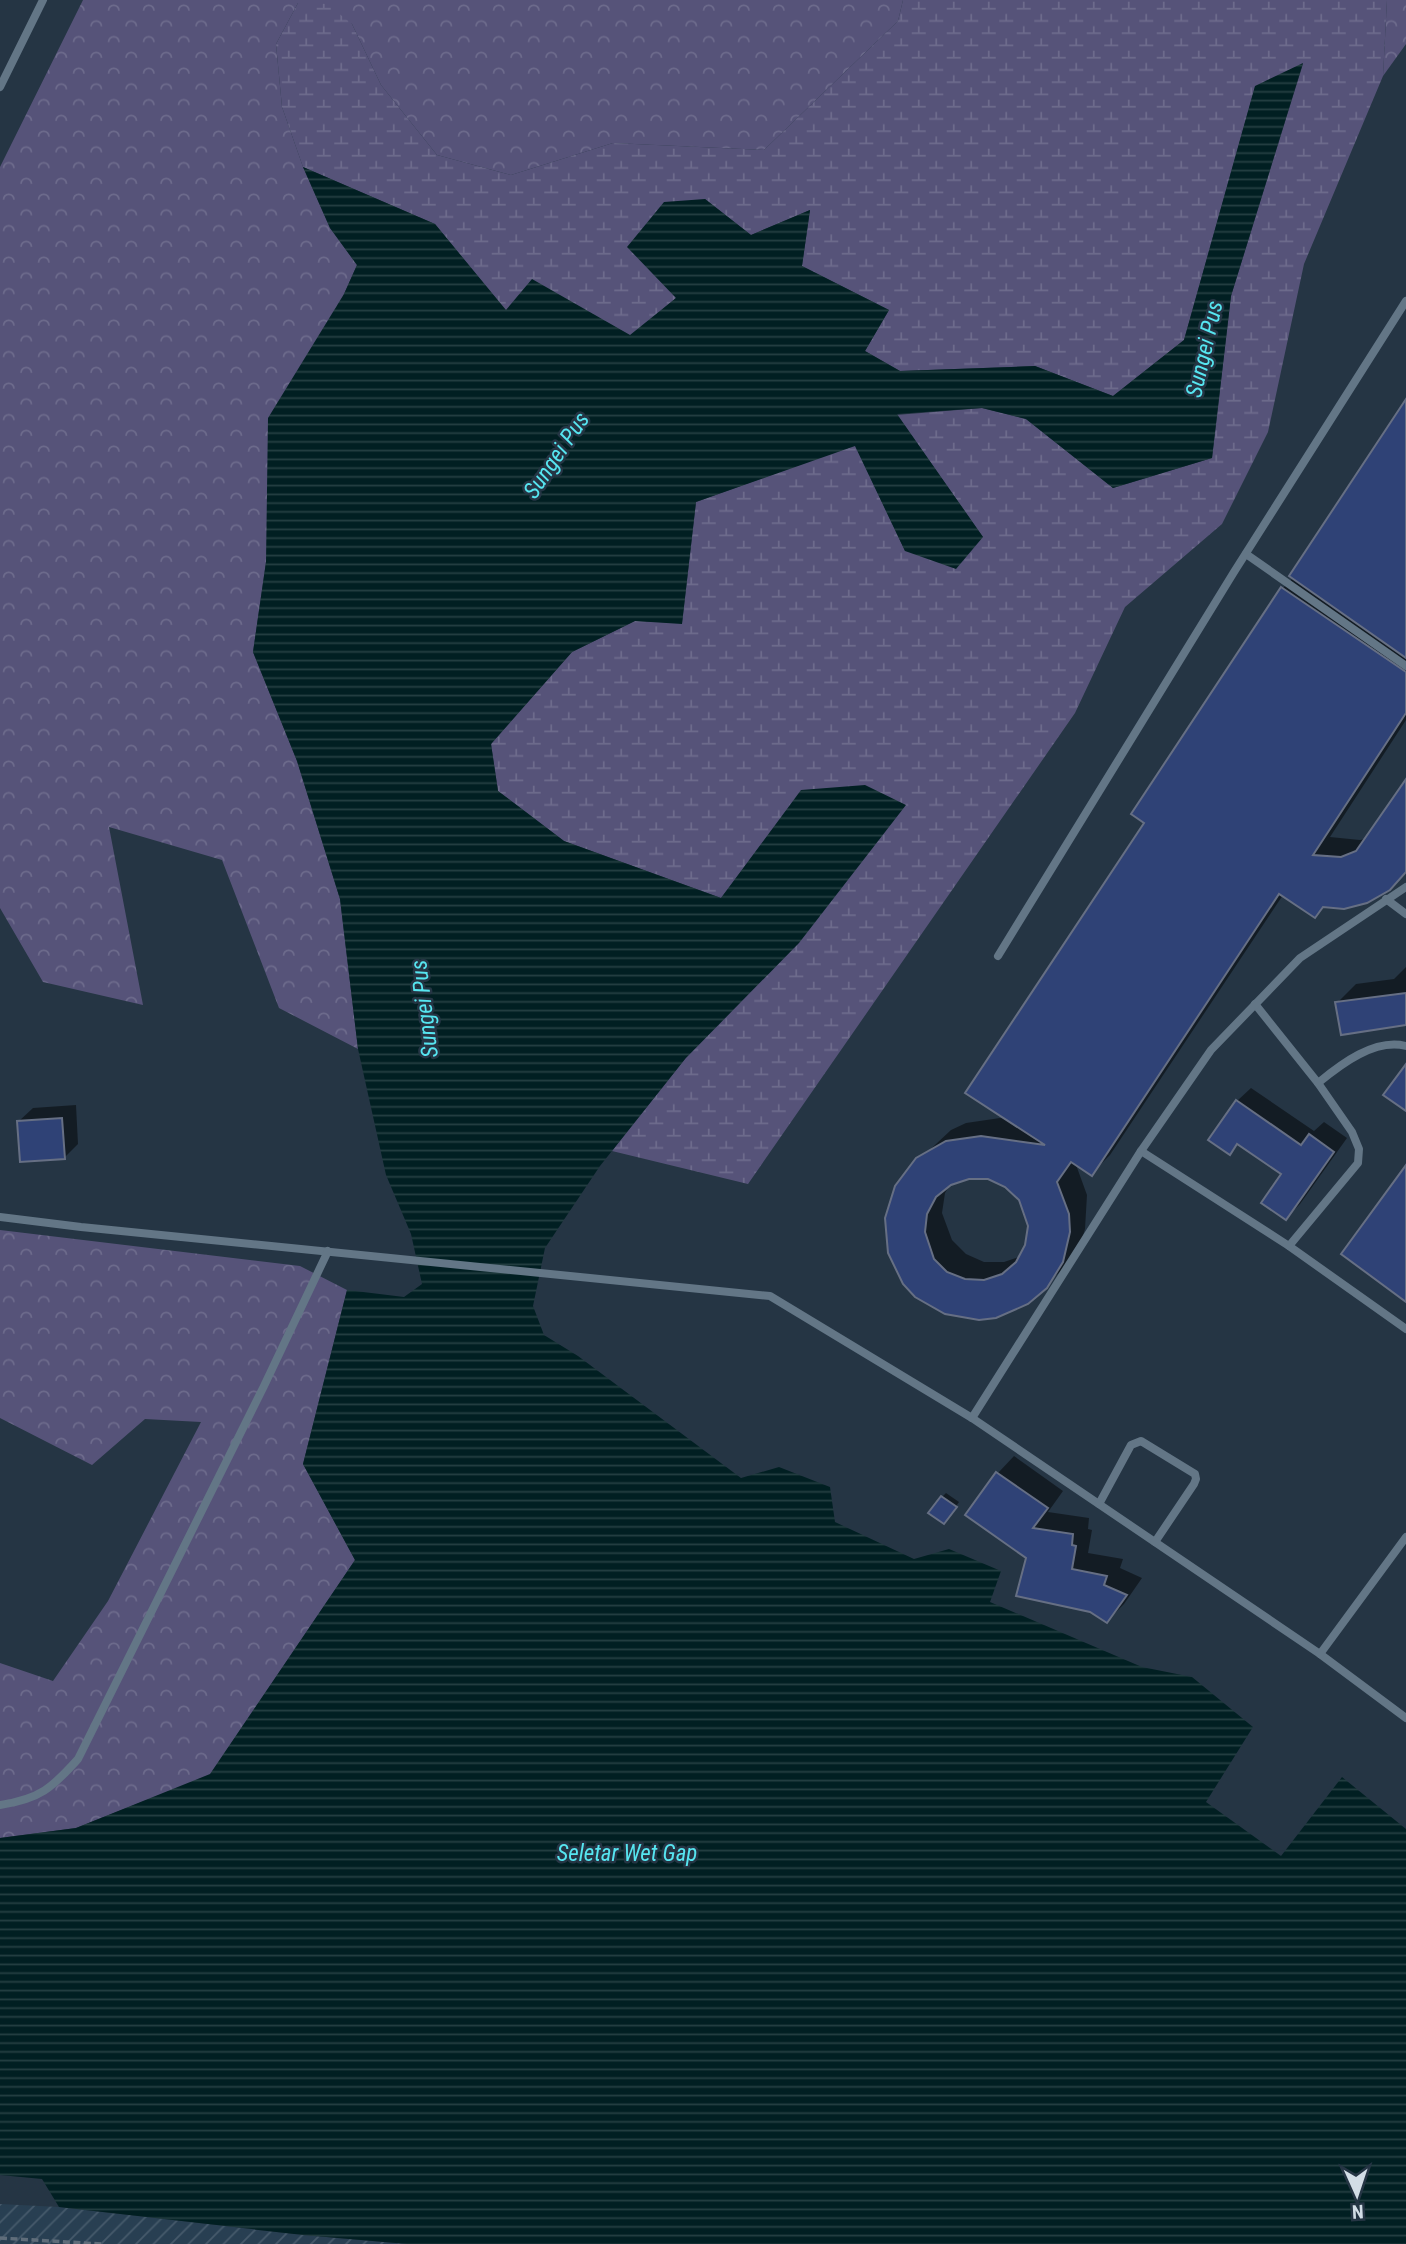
<svg xmlns="http://www.w3.org/2000/svg" width="1406" height="2244" font-family="'Roboto Condensed',sans-serif">
<style>
.industrial{fill:url(#industrial-furrows)}
.forest{fill:url(#forest-crowns)}
.wetland{fill:url(#wetland-marsh)}
.water{fill:url(#water-rules)}
.shadow{fill:#0007;fill-rule:evenodd}
.building{fill:#2f4276;stroke:#666f84;stroke-width:2;fill-rule:evenodd}
.lines{fill:none;stroke-linecap:round;stroke-linejoin:round}
.path{stroke:#5f6d7a;stroke-width:3.5;stroke-dasharray:7 3.5;stroke-linecap:butt}
.lane{stroke:#637686;stroke-width:8}
.labels{text-anchor:middle;stroke-width:5;stroke-linejoin:round;paint-order:stroke}
.water-label{font-size:23px;font-style:italic;fill:#56e5f0;stroke:#253544}
</style>
<defs>
<pattern id="industrial-furrows" width="10" height="10" patternUnits="userSpaceOnUse" patternTransform="scale(1.75)"><rect width="10" height="10" fill="#283f52"/><path d="M-1 1l2-2M0 10L10 0M9 11l2-2" fill="none" stroke="#465a6b"/></pattern>
<pattern id="forest-crowns" width="20" height="18" patternUnits="userSpaceOnUse" patternTransform="scale(1.75)"><rect width="20" height="18" fill="#565379"/><path d="M2 6a3 3 0 1 1 6 0M12 15a3 3 0 1 1 6 0" fill="none" stroke="#6d6b8c"/></pattern>
<pattern id="wetland-marsh" width="20" height="14" patternUnits="userSpaceOnUse" patternTransform="scale(1.75)"><rect width="20" height="14" fill="#565379"/><path d="M1 5h8M5 5V1M11 12h8M15 12V8" fill="none" stroke="#6d6b8c"/></pattern>
<pattern id="water-rules" width="6" height="5" patternUnits="userSpaceOnUse" patternTransform="scale(1.75)"><rect width="6" height="5" fill="#011f22"/><path d="M0 2.5h6" fill="none" stroke="#253f42"/></pattern>
</defs>
<rect width="100%" height="100%" fill="#253544"/>
<!-- industrial -->
<path class="industrial" d="M0,2204L59,2207L303,2235L407,2244H0Z"/>
<!-- forest -->
<g class="forest">
<path d="M83,0H903L898,21L764,150L613,143L511,175L437,155L381,85L352,24L298,3L276,44L282,107L303,167L330,228L357,265L344,294L266,562L253,652L297,761L340,899L358,1049L279,1008L222,860L109,827L143,1005L43,982L0,908V167Z"/>
<path d="M1387,0H1406V44L1383,76Z"/>
<path d="M0,1230L300,1266L347,1290L303,1464L355,1560L210,1775L76,1828L0,1838V1663L53,1681L108,1601L201,1422L145,1419L92,1465L0,1418Z"/>
</g>
<!-- wetland -->
<path class="wetland" d="M903,0H1387L1383,76L1304,264L1268,432L1222,524L1125,607L1075,713L748,1184L612,1151L685,1059L802,790L721,898L564,841L498,791L491,744L572,652L635,621L682,623L696,502L855,445L905,551L983,537L897,415L982,408L1026,419L1113,488L1212,458L1231,296L1303,64L1255,87L1184,340L1113,396L1035,366L900,371L865,351L889,310L802,266L810,210L751,235L705,199L676,298L631,336L532,280L506,311L435,224L303,167L282,107L276,44L298,3L327,4L352,24L381,85L437,155L511,175L613,143L764,150L898,21Z"/>
<!-- water -->
<path class="water" d="M1303,63L1231,296L1212,458L1113,488L1026,419L982,408L897,414L983,537L956,569L905,551L855,446L696,502L682,624L635,621L572,652L491,744L498,791L564,841L721,898L801,790L865,785L906,805L799,943L685,1059L600,1166L545,1248L533,1306L544,1335L578,1356L741,1478L779,1467L830,1487L835,1522L914,1559L949,1549L1001,1571L990,1602L1142,1667L1192,1677L1253,1727L1206,1802L1281,1856L1342,1777L1406,1829V2244H407L303,2235L59,2207L42,2179L0,2175V1838L76,1828L210,1774L355,1560L303,1464L347,1290L404,1297L422,1284L411,1234L386,1175L358,1049L340,899L297,761L253,652L266,562L268,418L344,294L357,265L330,228L303,167L435,224L506,310L532,279L630,335L676,298L627,247L664,202L705,199L751,235L810,210L802,266L889,310L865,351L900,371L1035,366L1113,396L1184,340L1255,86Z"/>
<!-- shadow -->
<g class="shadow">
<path d="M1406,402V720L1330,837L1360,840L1370,838L1406,782V871L1325,905L1315,916L1283,895L1110,1155L1092,1173L1075,1162L1087,1195L1085,1229L1081,1242L1065,1267L1027,1303L1012,1311L979,1318L887,1219L890,1202L906,1172L951,1130L966,1123L1000,1118L1009,1119L1147,823L1133,814L1283,588L1294,577ZM968,1177H988L1006,1185L1020,1199L1030,1226L1027,1246L1022,1256L1004,1262H984L966,1254L952,1240L942,1213L945,1193L951,1183Z"/>
<path d="M1406,967V1023L1337,1003L1356,984L1394,979Z"/>
<path d="M1251,1088L1314,1131L1324,1122L1347,1138L1300,1204L1286,1218L1284,1174L1239,1143L1229,1152L1237,1101Z"/>
<path d="M76,1105L78,1144L64,1158L19,1121L33,1108Z"/>
<path d="M1014,1456L1063,1491L1048,1512L1089,1518L1088,1529L1092,1530L1088,1553L1123,1559L1120,1568L1142,1578L1124,1604L1107,1621L1028,1557L968,1515L998,1473Z"/>
<path d="M946,1493L959,1502L948,1518L942,1497Z"/>
</g>
<!-- building -->
<g class="building">
<path d="M1406,399V658L1289,576Z"/>
<path d="M1281,587L1406,672V713L1313,855L1341,857L1356,851L1406,779V872L1390,890L1367,903L1344,909L1323,907L1315,918L1279,894L1092,1176L1071,1162L1057,1182L1069,1214L1070,1232L1063,1262L1047,1288L1028,1304L996,1318L979,1320L945,1314L915,1297L903,1284L888,1253L885,1218L895,1186L916,1158L946,1141L981,1136L1045,1145L965,1093L1144,823L1131,814ZM969,1179H988L1005,1187L1019,1200L1028,1226L1025,1245L1016,1262L1002,1274L984,1280L965,1279L947,1272L934,1259L925,1232L927,1214L936,1197L951,1185Z"/>
<path d="M1406,993V1025L1341,1035L1335,1002Z"/>
<path d="M1406,1064V1111L1383,1095Z"/>
<path d="M1236,1100L1301,1145L1309,1134L1334,1152L1286,1220L1261,1203L1281,1174L1237,1144L1230,1155L1208,1140Z"/>
<path d="M62,1118L65,1159L20,1162L17,1121Z"/>
<path d="M1406,1165V1302L1341,1254Z"/>
<path d="M996,1472L1048,1508L1033,1528L1073,1534L1072,1545L1076,1546L1072,1569L1107,1576L1104,1585L1127,1595L1107,1623L1090,1612L1016,1596L1026,1558L965,1515Z"/>
<path d="M941,1496L957,1507L944,1524L928,1513Z"/>
</g>
<g class="lines">
<!-- path -->
<path class="path" d="M0,2238L101,2244"/>
<!-- lane -->
<g class="lane">
<path d="M0,87L43,0"/>
<path d="M1246,554L1406,666"/>
<path d="M1386,899L1406,914"/>
<path d="M998,956L1234,572L1406,301"/>
<path d="M1255,1004L1318,1083L1352,1132L1359,1149L1358,1163L1289,1246"/>
<path d="M1318,1083C1341,1064 1375,1038 1406,1046"/>
<path d="M1141,1151L1289,1246L1406,1329"/>
<path d="M0,1217L81,1227L770,1296L972,1418L1320,1654L1406,1718"/>
<path d="M972,1418L1141,1151L1211,1050L1300,958L1406,887"/>
<path d="M1099,1504L1131,1445L1141,1441L1195,1474L1196,1479L1194,1484L1155,1542"/>
<path d="M1320,1654L1406,1537"/>
<path d="M0,1805C40,1799 52,1788 78,1759L264,1386L328,1251"/>
</g>
</g>
<g class="labels">
<!-- water labels -->
<g class="water-label">
<text transform="translate(1204 349) rotate(-77)" y="8">Sungei Pus</text>
<text transform="translate(556 455) rotate(-56)" y="8">Sungei Pus</text>
<text transform="translate(424 1009) rotate(-97)" y="8">Sungei Pus</text>
<text x="627" y="1861">Seletar Wet Gap</text>
</g>
</g>
<!-- north arrow -->
<g transform="translate(1357 2195) rotate(177)" stroke="#253544" stroke-width="5" paint-order="stroke">
<path d="M0-5L12 26L0 18L-12 26Z" fill="#d2dde6"/>
<text y="-10" font-size="19" font-weight="bold" text-anchor="middle" fill="#d2dde6">N</text>
</g>
</svg>
